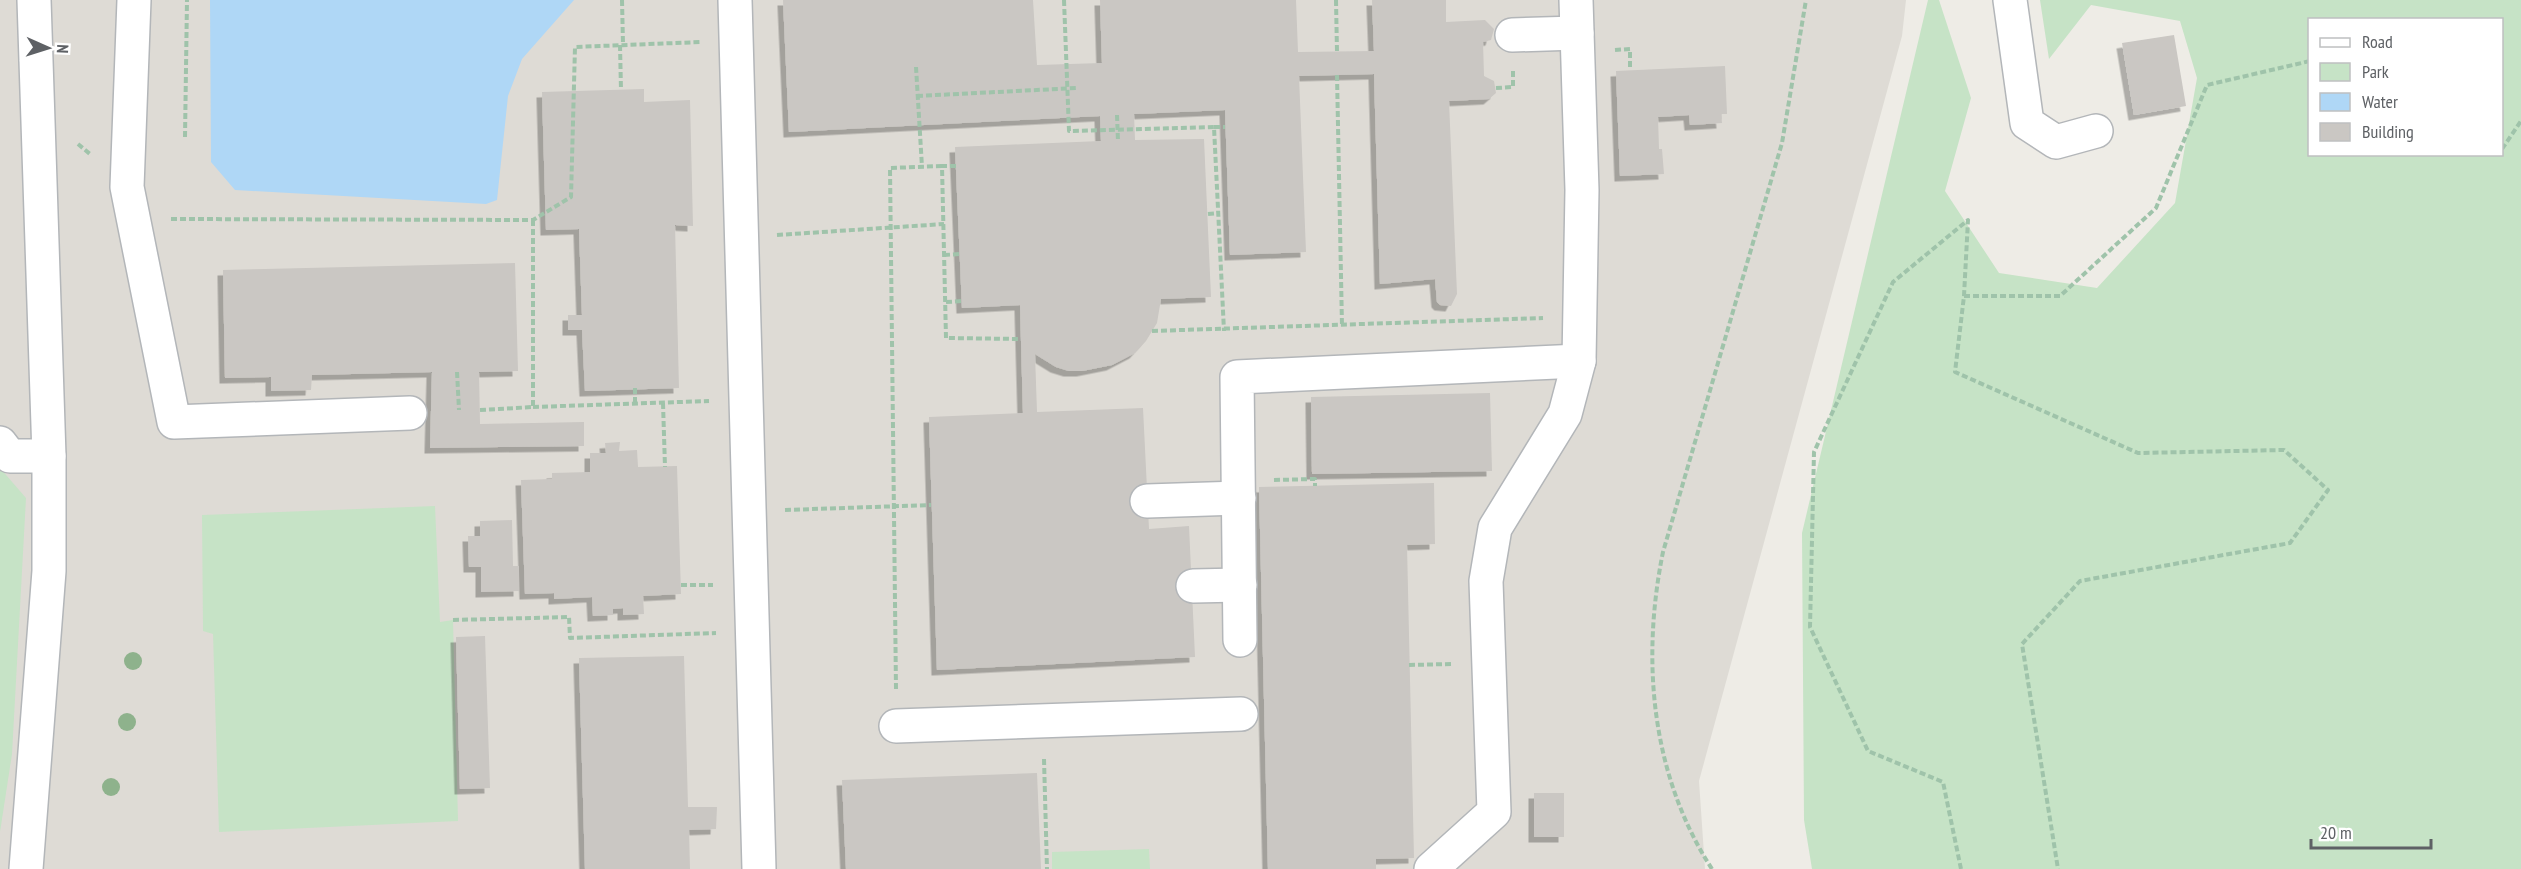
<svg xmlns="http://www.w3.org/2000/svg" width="2521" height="869" font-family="'PT Sans Narrow',sans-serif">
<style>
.education{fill:#dedbd5}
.green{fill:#c6e3c6;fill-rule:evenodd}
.water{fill:#afd7f6}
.building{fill:#cac7c3;filter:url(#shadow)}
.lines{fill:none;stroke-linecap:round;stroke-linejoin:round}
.minor-casing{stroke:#b3b6b9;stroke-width:36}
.path{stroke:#9fc3aa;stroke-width:4;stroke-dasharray:6 3;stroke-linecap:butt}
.minor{stroke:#fff;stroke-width:33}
.tree{fill:#8eb28c}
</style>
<defs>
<filter id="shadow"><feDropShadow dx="-5.5" dy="5.5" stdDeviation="0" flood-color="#0004"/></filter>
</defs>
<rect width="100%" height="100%" fill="#eeece6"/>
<!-- education -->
<path class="education" d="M0,0H1906L1902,36L1699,781L1705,869H0Z"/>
<!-- green -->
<g class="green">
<path d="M1928,0H1939L1971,98L1945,191L1999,273L2097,288L2175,203L2197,78L2180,21L2091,5L2049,59L2040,0H2521V869H1812L1804,820L1802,533ZM2310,20H2502V154H2310Z"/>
<path d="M0,468L26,498L12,754L0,832Z"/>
<path d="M435,506L440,622L453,620L458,821L219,832L213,634L203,631L202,515Z"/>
<path d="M1149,849L1150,869H1052V852Z"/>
</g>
<!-- water -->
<path class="water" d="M210,0H574L522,59L508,96L497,200L486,204L235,190L211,162Z"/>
<!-- building -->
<g class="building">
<path d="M783,0H1033L1037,65L1102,63L1100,0H1296L1298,52L1374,51L1372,0H1446V22L1485,20L1494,29L1491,40L1483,42L1484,76L1494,81L1496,93L1489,99L1449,101L1457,294L1451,306L1440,305L1437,302L1435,279L1380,284L1374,74L1299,76L1306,252L1230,255L1225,110L1134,114L1135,140L1204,139L1211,297L1161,299L1157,323L1146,341L1135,353L1112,365L1082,371H1069L1056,367L1035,354L1037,412L1143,408L1149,529L1189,526L1195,657L937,670L929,417L1023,413L1020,305L962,308L955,147L1101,141L1100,116L789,132Z"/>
<path d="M2174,35L2186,106L2134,115L2122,43Z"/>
<path d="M1725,66L1727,114H1721L1722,123L1690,125L1689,115L1658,117L1659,149H1662L1664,174L1620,176L1616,71Z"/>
<path d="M644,89V102L690,100L693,226L675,225L679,388L585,391L582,330H568V315H582L579,229L546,230L542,92Z"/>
<path d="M515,263L518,371L479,372L480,424L584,422V446L430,448L432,372L312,375L311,390L271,391V377L225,378L223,270Z"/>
<path d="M1490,393L1492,471L1312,474L1311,397Z"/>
<path d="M620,442L619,451L637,450L638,467L677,466L681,594L643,596L644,614L623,615V608L613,609V615L593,616L592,597L554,599V593L525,594L521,480L552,479V473L590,472V453H606L605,443Z"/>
<path d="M1434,483L1435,544L1407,545L1414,858L1376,859V869H1268L1259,487Z"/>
<path d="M512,520L513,566H519V591L481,592V567H469L468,536H480V521Z"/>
<path d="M485,636L490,788L460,789L456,637Z"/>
<path d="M684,656L688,807H717L716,829L689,830L690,869H585L579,658Z"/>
<path d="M1037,773L1041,869H846L842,780Z"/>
<rect x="1534" y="793" width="30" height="44"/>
</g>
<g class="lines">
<!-- minor casing -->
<g class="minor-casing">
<g id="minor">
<path d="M134,0L127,187L174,422L410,413"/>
<path d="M735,0L759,869"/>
<path d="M2010,0L2027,123L2056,142L2096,131"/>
<path d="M1512,35L1577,33"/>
<path d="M0,443L10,456H49"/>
<path d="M1147,501L1239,498"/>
<path d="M1193,586L1240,585"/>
<path d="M1240,640L1237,377L1579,361"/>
<path d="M896,726L1241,714"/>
<path d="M26,869L49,571V456L34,0"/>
<path d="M1431,869L1494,812L1486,581L1495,528L1565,414L1579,361L1582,190L1576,0"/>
</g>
</g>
<!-- path -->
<g class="path">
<path d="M622,0L623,44"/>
<path d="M1064,0L1069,131L1214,127L1224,331"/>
<path d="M1336,0L1337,52"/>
<path d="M620,45L621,90"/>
<path d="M1615,50L1630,49V70"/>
<path d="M916,67L922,167"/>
<path d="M1337,75L1342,326"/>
<path d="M1496,88L1513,87V70"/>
<path d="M917,96L1077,88"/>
<path d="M1117,115L1118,141"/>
<path d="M1214,127H1225"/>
<path d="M185,137L187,0"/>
<path d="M78,144L90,154"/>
<path d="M2502,149L2521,121"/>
<path d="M956,166H942L946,338L1021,339"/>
<path d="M1208,214L1218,213"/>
<path d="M171,219L533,220L571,197L575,47L701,42"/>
<path d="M777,235L944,224"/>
<path d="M944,255L960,254"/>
<path d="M1964,296H2060L2156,208L2207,85L2310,61"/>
<path d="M946,302L963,301"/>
<path d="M1152,331L1543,318"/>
<path d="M457,372L459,410"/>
<path d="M635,388V404"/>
<path d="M663,403L665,467"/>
<path d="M533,407L709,401"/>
<path d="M480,410L533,407V220"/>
<path d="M1274,480L1315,479V486"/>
<path d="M785,510L931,505"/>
<path d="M681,585H713"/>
<path d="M453,620L569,617L570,638L716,633"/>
<path d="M1409,665L1452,664"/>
<path d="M896,689L890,168L942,166"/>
<path d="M1044,759L1047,869"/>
<path d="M1712,869C1651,775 1641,660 1663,552L1782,143L1806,0"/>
<path d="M1961,869L1943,782L1868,751L1810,627L1814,452L1893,282L1968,220L1964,296L1955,372L2138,453L2284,450L2328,490L2290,543L2080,581L2022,644L2058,869"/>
</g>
<!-- minor -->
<use href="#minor" class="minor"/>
</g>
<!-- trees -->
<g class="tree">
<circle cx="133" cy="661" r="9"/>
<circle cx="127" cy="722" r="9"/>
<circle cx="111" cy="787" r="9"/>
</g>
<!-- legend -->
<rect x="2308" y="18" width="195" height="138" fill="#ffffff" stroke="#bfc0c1" stroke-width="1.5"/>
<rect x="2320" y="38" width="30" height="9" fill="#ffffff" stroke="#bfc0c1" stroke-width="1.5"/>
<text x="2362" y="48" font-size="18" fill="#5e6165">Road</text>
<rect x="2320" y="63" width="30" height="18" fill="#c6e3c6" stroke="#bfc0c1" stroke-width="1.5"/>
<text x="2362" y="78" font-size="18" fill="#5e6165">Park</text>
<rect x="2320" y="93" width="30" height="18" fill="#afd7f6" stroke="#bfc0c1" stroke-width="1.5"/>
<text x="2362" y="108" font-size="18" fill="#5e6165">Water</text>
<rect x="2320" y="123" width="30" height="18" fill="#cac7c3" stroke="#bfc0c1" stroke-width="1.5"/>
<text x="2362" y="138" font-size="18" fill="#5e6165">Building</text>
<!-- north arrow -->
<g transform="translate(48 48) rotate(93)" stroke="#ffffff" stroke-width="4.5" paint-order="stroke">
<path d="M0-4.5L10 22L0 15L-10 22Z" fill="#5e6165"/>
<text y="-9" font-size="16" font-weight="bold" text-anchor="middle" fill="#5e6165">N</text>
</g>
<!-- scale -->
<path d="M2311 839v9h120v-9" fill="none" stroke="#5e6165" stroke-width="3"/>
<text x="2320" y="839" font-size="18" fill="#5e6165" stroke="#ffffff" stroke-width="4.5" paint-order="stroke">20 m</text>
</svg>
